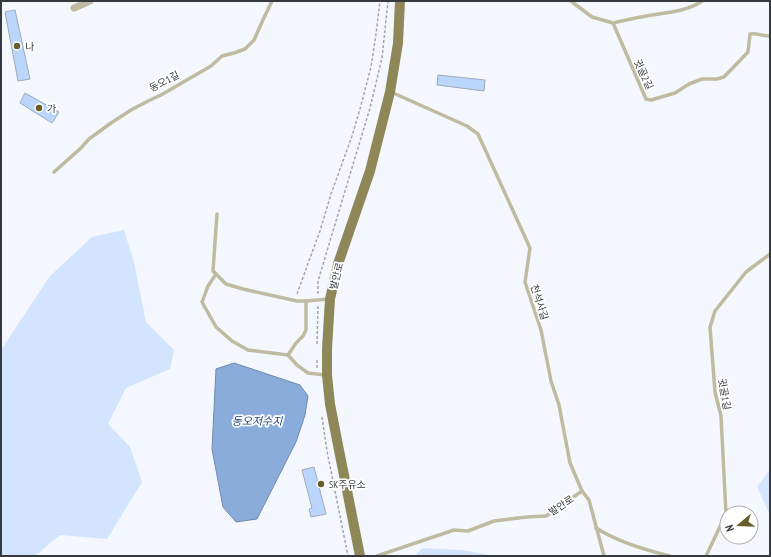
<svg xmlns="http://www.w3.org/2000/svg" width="771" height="557" font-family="'PT Sans Narrow','Noto Sans KR',sans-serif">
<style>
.green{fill:#d3e5fe}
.water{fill:#8aacdb;stroke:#718aac}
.building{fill:#bad6fd;stroke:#9fa9b7}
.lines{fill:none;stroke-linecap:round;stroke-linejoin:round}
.path{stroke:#a1a5ab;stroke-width:1.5;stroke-dasharray:3 2;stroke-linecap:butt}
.lane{stroke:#bebba1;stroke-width:3.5}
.street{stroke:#bebba1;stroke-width:7}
.primary{stroke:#8e8758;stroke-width:10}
.poi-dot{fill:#655e2a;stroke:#fff;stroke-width:1.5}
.labels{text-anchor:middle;stroke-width:3.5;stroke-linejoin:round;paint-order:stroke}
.poi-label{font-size:10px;fill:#363a3f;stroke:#fff;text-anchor:start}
.street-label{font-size:10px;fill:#363a3f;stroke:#fff}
.water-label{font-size:11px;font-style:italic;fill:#19437d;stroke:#fff}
</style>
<rect width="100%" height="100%" fill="#f4f8fe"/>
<!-- green -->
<g class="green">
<path d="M124,230L134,262L146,322L174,350L170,369L126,388L108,424L130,447L142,482L107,539L60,535L35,556H1V350L49,277L92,237Z"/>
<path d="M770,469V515L757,487Z"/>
<path d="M422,548L462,550L495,556H415Z"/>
</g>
<!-- water -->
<path class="water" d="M234,363L300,385L308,396L305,415L296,442L257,519L236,522L223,507L212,449L216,369Z"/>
<!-- building -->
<g class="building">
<path d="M15,10L30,79L18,81L5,12Z"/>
<path d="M438,75L485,80L484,91L437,85Z"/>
<path d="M25,93L59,112L52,123L20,103Z"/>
<path d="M314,467L326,514L311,517L309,509L312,508L302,470Z"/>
</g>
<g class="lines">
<!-- path -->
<g class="path">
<path d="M297,294L310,258L320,231L331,194L352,136L360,109L371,67L376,34L380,1"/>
<path d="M318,294V281L370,108L382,58L388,1"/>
<path d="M317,344L318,305"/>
<path d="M317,368V359"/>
<path d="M322,417L327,451L348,556"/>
</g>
<!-- lane -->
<g class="lane">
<path d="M571,1L592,17L613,23L646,99L651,100L675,93L689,84L702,79H717L724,77L748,52L750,34C758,33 762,36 770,36"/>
<path d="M613,23C626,20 639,17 652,15C669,12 688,11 702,1"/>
<path d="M391,92L467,126L478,134L530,248L525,282L541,330L551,381L559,405L570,463L582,491L589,500L604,556"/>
<path d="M54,172L81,148L89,139L111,123L131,110L148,101L161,95L211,66L222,56L234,53L245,49L254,40L262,22L272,1"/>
<path d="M217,214L213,271L226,284L243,289L297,301H306L329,299"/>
<path d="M216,274L208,286L202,302L216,327L232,341L248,350L288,355L297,365L308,373L325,375"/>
<path d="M288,355L296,343L303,336L306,330V301"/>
<path d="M596,528C618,542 645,550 670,556"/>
<path d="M377,556L454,530L468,531L494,521L527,517L546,516L582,491"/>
<path d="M706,556L726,514L721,416L715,392L710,327L715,311L746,272L770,254"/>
</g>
<!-- street -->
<path class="street" d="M74,8L90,1"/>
<!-- primary -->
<path class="primary" d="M360,556L337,440L330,404L327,375V349L330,299L338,264L370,171L390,92L398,43L400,1"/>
</g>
<!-- markers -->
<g class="poi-dot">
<circle cx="17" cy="46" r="4"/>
<circle cx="39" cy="108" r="4"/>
<circle cx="321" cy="484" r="4"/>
</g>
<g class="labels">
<!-- poi labels -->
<g class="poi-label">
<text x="25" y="50">나</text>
<text x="47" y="112">가</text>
<text x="329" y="488">SK주유소</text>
</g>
<!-- street labels -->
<g class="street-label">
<text transform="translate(644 74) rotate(66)" y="4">귓골2길</text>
<text transform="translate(164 81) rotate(-28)" y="4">동오1길</text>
<text transform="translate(336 276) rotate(-76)" y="4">발안로</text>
<text transform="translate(540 302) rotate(72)" y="4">천석사길</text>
<text transform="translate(725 394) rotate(80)" y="4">귓골1길</text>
<text transform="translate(561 505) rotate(-34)" y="4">발안로</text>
</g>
<!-- water labels -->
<g class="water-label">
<text x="257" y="425">동오저수지</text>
</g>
</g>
<!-- border -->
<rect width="771" height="557" fill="none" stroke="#363a3f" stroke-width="4"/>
<!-- north arrow -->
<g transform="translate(739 525) rotate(251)"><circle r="19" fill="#ffffff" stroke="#afb0b2"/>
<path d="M0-3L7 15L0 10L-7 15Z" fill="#655e2a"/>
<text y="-6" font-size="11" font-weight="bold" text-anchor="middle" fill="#363a3f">N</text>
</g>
</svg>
